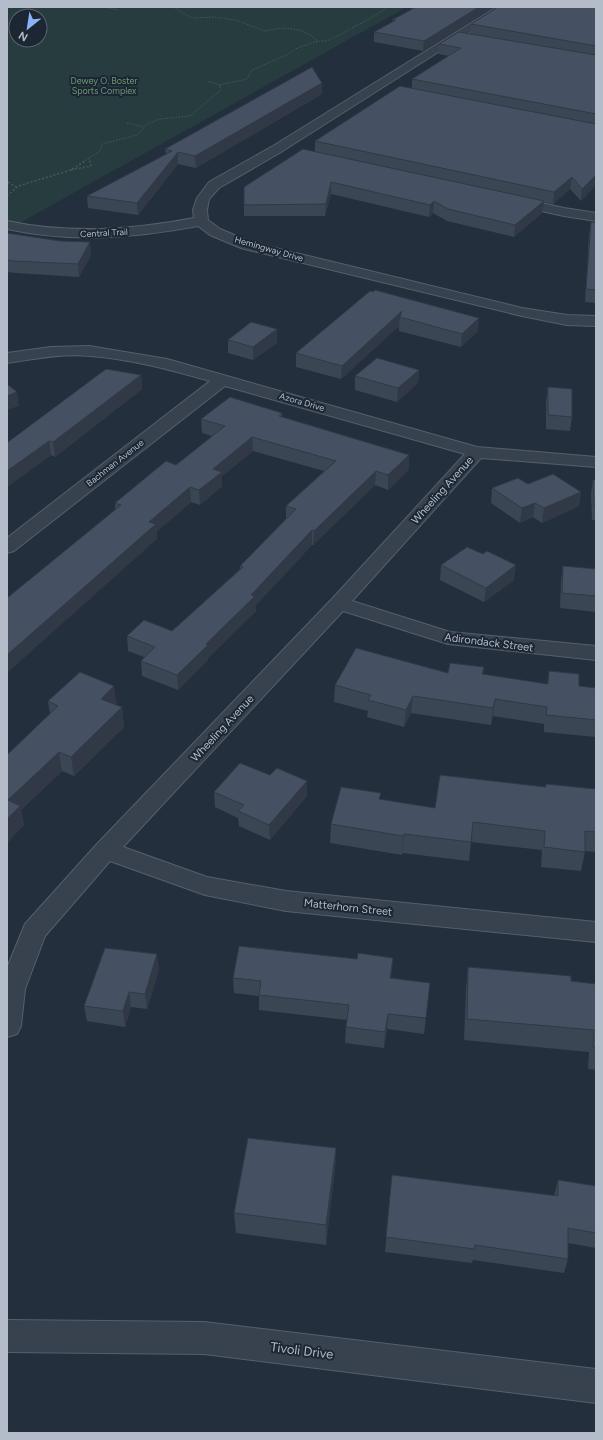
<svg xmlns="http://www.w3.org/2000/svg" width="603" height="1440" font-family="Figtree,sans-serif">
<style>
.green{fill:#263c3f;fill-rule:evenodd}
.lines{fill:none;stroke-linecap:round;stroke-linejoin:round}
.minor-casing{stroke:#565f6c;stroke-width:2}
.tertiary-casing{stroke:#565f6c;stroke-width:2}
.path-far1{stroke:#44595c;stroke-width:1;stroke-dasharray:1.5 1.5;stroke-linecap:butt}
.path{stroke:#44595c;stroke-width:1.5;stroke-dasharray:2 2;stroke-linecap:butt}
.minor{fill:#38414e;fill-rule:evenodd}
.tertiary{fill:#38414e;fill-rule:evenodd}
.wall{fill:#3b4654}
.shaded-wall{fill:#303945}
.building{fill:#455162;stroke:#303945}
.labels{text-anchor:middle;stroke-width:4;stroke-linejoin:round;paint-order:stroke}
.far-park-label{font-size:9px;fill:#6b9a76;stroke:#1d2633}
.far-street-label{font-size:9px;fill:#b4bcc9;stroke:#1d2633}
.street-label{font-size:11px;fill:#b4bcc9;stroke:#1d2633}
.near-street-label{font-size:13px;fill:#b4bcc9;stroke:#1d2633}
</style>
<rect width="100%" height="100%" fill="#242f3e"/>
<!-- green -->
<path class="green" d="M7,7H407L7,230ZM16,16H40V40H16Z"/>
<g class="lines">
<!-- minor casing -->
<g class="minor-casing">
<g id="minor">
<path d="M497,7H509L281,152L219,188L209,199L207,210L208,220L220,229L251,242L522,308L567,315L596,316V326L567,325L522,316L241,248L210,235L198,226C134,238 72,243 7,229V221C70,234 131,230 194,218L193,210L197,198L209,182L273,146Z"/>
<path d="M515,197L564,208L596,213V221L564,216L510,204L508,201L510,198Z"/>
<path d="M89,346L167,359L477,447L596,457V467L481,458L352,601L450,632L596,646V660L448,644L343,611L123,847L207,877L286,891L596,922V942L286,911L205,895L110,861L45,936L25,989L21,1026L17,1034L7,1037V968L25,924L97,844L332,599L465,454L225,386L14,551L7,553V538L210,381C171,370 131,359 90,356C62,353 34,359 7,363V353L51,347Z"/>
</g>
</g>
<!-- tertiary casing -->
<g class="tertiary-casing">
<path id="tertiary" d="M7,1320L204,1322L596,1369V1403L204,1354L7,1352Z"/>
</g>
<!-- path-far1 -->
<g class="path-far1">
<path d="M104,7L119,10"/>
<path d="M173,7L192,18L214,17L236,20L264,31L281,28L300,30L312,36L317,41L295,49L289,54L252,70L247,79L220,85"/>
<path d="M316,42C320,41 325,41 329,40C337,36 384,12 387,7"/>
<path d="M127,123L143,127"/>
<path d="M88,158L90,162"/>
<path d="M83,162L100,151L102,144L137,135L147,124L160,119L190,116L220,91V85L208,81"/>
</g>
<!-- path -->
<g class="path">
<path d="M71,170L91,166L90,161"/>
<path d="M8,182L16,187"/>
<path d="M7,196L18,186L71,170L85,161"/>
</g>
<!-- minor -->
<use href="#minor" class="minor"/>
<!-- tertiary -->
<use href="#tertiary" class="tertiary"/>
</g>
<!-- wall -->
<g class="wall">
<path d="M411,7H494L423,51L374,42V32L392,22V20L411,10Z"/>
<path d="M596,7V185L581,201L570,189L553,204L544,202L542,213L514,237L447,221L433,213L429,217L331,194L325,216H244V205L315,151V141L412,89V79L449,56L439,54V44L470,33L471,24Z"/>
<path d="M322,83V94L196,168L178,164L138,215L88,208L87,196L166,155L165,149Z"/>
<path d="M591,222H596V303L585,302L589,234Z"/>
<path d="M7,233L60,241L91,255L79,277L16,273L7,272Z"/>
<path d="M373,292L478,331L461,347L399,331V326L341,379L296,367V353Z"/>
<path d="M277,329V343L253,360L228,353V340Z"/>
<path d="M419,370L418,383L397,402L355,390V376Z"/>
<path d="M141,375L142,389L55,457L51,455L7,487V442H8Z"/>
<path d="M548,387L572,417L570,431L546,429V401Z"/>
<path d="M282,413V417L409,455V469L388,490L375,485L313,545H312L256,605V611L208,658V660L178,690L142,676L141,661L144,657L128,651L127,636L172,631L240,569V566L286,519V506L324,471L253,451L222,476V486L200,505L191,502L157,531V539L115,510V503L176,465L212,436L202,433L201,419Z"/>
<path d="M593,480H596V520H592L591,494Z"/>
<path d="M528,484L581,492L579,506L542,523L533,517L520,523L491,503L492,488Z"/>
<path d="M441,565L514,580L484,602L440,580Z"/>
<path d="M563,566L596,569V612L560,608L561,581Z"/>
<path d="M484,667L483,675L547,684L549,671L579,686L596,688V737L544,732V724L493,716L491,725L411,713L404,727L367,717L368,711L334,702L335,685L448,673Z"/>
<path d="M48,701L117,705L122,707L124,727L74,776L62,771L21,810L24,825L7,843L50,714Z"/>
<path d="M270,775L307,781V796L270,840L239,826L238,818L215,807L214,792Z"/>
<path d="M546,784L596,789V852L585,851L581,871L541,867L542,850L471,842L469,861L402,853V855L330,843L331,824L380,799L435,808L545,787Z"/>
<path d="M393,958L391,978L430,983L424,1034L387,1029L384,1048L345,1043L346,1027L347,1020L259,1010V996L234,993L233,978L357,959Z"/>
<path d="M468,967L596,984V1070L588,1069L589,1052L464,1040L466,989Z"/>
<path d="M159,970L147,1009L131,1007L125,1027L87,1021L84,1006Z"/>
<path d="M336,1148L335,1169L326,1245L236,1233L234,1213Z"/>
<path d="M392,1175L554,1196L558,1180L596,1186V1248L568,1243V1259L564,1273L473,1260L472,1263L385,1252Z"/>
</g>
<!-- shaded-wall -->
<g class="shaded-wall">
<path d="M479,7H494L423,51L424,41Z"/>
<path d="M322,83V94L196,168L195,156Z"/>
<path d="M178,152V164L138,215L137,203Z"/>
<path d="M596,175V185L581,201L582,189Z"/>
<path d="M572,177L570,189L553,204L554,192Z"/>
<path d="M331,182V194L325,216L326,204Z"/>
<path d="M434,201L433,213L429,217L430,205Z"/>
<path d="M544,201L542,213L514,237L515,225Z"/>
<path d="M90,242L91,255L79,277L78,264Z"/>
<path d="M402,311L400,317L399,326L341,379L342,366Z"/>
<path d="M479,318L478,331L461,347L462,334Z"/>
<path d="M277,329V343L253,360V347Z"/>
<path d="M419,370L418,383L397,402L398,388Z"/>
<path d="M141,375L142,389L55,457L53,442Z"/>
<path d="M17,392L19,406L7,410V396Z"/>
<path d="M252,437L253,451L222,476V486L200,505L199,490L213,469Z"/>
<path d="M49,441L51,455L7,487V471Z"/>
<path d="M409,455V469L388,490V475Z"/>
<path d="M376,471L375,485L313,545L314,531Z"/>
<path d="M190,487L191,502L157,531V539L7,673V655L149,522Z"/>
<path d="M581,492L579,506L542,523L544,508Z"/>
<path d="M535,503L533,517L520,523L522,508Z"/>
<path d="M312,530V545L256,605V611L208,658V660L178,690L177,675Z"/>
<path d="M516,565L514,580L484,602L486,588Z"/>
<path d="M114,686L117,705L101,699Z"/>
<path d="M413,696L411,713L404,727L406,710Z"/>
<path d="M495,699L493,716L491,725L493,708Z"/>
<path d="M122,707L124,727L74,776L71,757Z"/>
<path d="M59,752L62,771L21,810L24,825L7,843L8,800Z"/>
<path d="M307,781V796L270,840L269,825Z"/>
<path d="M404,834L402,853V855L403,836Z"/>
<path d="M157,954L159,970L147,1009L145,994Z"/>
<path d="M393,958L392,973L389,993L390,978Z"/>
<path d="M129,992L131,1007L125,1027L123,1011Z"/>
<path d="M388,1014L387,1029L384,1048L385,1032Z"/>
<path d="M336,1148L335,1169L326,1245V1225Z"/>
</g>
<!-- building -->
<g class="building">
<path d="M412,7H479L424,41L374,32L396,20H392L414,8L411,7Z"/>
<path d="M498,7H596V46L471,24Z"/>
<path d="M459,32L596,55V114L412,79L461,48L439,44Z"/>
<path d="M312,67L322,83L195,156L178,152L137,203L87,196L172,151L165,149Z"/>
<path d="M400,86L596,124V175L582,189L572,177L554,192L315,141Z"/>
<path d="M303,149L544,201L515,225L448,209L434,201L430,205L331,182L326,204L244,205V187Z"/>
<path d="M591,222H596V290L586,289Z"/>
<path d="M7,233L60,241L90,242L78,264L14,261L7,260Z"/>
<path d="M375,290L479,318L462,334L400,317L402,311L342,366L296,353L370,291L373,292Z"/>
<path d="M251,322L277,329L253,347L228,340Z"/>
<path d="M377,358L419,370L398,388L355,376Z"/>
<path d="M106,369L141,375L53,442L49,441L7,471V442H8Z"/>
<path d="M7,384L17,392L7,396Z"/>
<path d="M548,387L572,389V417L548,415Z"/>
<path d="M230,397L282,413L279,416L409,455L388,475L376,471L314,531L312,530L251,595L255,596L206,644L208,645L177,675L141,661L155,647L127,636L144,620L172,631L243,567L240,566L296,509L286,506L336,461L252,437L213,469L222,472L199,490L190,487L149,522L156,524L7,655V598L121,505L115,503L166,461L176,465L225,426L201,419Z"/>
<path d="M553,474L581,492L544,508L535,503L522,508L492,488L518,478L528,484Z"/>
<path d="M593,480H596V506L594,505Z"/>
<path d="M467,547L483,554L487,551L516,565L486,588L441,565Z"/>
<path d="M563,566L596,569V596L562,593Z"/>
<path d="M356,648L448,673L450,663L484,667L482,674L548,684L549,671L579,674V686L596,688V720L546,715L547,707L495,699L493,708L413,696L406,710L368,700L371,695L335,685Z"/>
<path d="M80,672L114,686L101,699L122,707L71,757L59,752L8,800L20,806L7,819V755L58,706L48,701Z"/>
<path d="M240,763L270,775L277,768L307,781L269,825L238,811L244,805L214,792Z"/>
<path d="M440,775L546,787V784L596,789V832L585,831V852L544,847L545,831L473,822L471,842L404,834L403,836L331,824L341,787L381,793L379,799L435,808Z"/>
<path d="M239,946L357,959L358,953L393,958L390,978L430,983L426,1018L388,1014L385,1032L346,1027L349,1005L259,995L261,981L233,978Z"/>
<path d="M105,948L157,954L145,994L129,992L123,1011L84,1006Z"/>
<path d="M468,967L571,976V981L596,984V1048L593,1047L594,1030L467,1019Z"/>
<path d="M248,1138L336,1148L326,1225L234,1213Z"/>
<path d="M392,1175L558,1196V1180L596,1186V1233L568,1228V1259L475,1245L474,1249L386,1237Z"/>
</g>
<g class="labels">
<!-- far-park labels -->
<g class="far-park-label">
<text x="104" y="84">Dewey O. Boster<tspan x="104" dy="10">Sports Complex</tspan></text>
</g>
<!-- far-street labels -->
<g class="far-street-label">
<text transform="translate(104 233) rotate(-3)" y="3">Central Trail</text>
<text transform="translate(269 249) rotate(16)" y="3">Hemingway Drive</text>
<text transform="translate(302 402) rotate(16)" y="3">Azora Drive</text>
<text transform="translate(115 463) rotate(-38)" y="3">Bachman Avenue</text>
</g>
<!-- street labels -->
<g class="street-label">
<text transform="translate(442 490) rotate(-48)" y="4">Wheeling Avenue</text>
<text transform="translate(489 642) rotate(7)" y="4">Adirondack Street</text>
<text transform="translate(222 728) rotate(-47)" y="4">Wheeling Avenue</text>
<text transform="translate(348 907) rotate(6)" y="4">Matterhorn Street</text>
</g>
<!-- near-street labels -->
<g class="near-street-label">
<text transform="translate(302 1350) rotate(7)" y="5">Tivoli Drive</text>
</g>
</g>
<!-- border -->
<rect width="603" height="1440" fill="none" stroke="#b4bcc9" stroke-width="16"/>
<!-- north arrow -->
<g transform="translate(28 28) rotate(210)"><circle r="19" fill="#1d2633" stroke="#59626f"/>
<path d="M0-3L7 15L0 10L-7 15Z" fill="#8ab4f8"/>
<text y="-6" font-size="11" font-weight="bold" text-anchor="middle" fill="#b4bcc9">N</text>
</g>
</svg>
